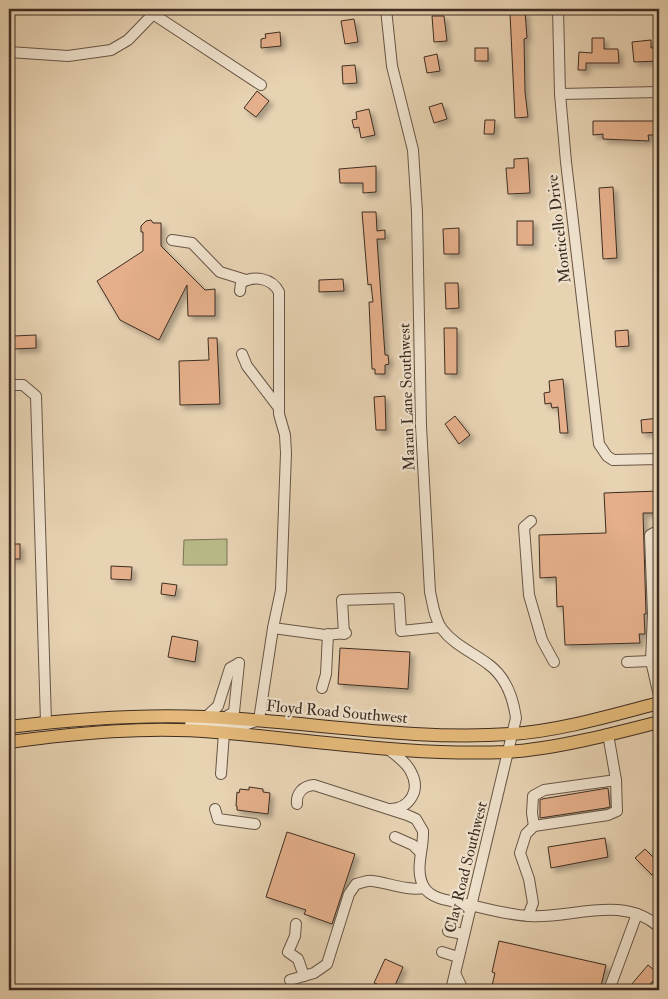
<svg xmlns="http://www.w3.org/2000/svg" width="668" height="999" font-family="'IM FELL Double Pica',serif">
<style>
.green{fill:#b9bb89;stroke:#7c7455}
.building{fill:#e4af8a;stroke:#3e2d21;filter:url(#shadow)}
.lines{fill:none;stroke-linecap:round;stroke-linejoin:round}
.minor-casing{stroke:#685645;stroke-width:12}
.major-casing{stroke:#3e2d21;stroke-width:14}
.minor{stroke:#efe2cd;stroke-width:10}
.major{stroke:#e4b979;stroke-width:12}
.labels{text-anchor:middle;stroke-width:4.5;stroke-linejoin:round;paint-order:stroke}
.street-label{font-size:16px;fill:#3e2d21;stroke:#efe2cd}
</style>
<defs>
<filter id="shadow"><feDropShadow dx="4" dy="4" stdDeviation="2.5" flood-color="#0004"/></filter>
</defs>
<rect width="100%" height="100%" fill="#e7d2b2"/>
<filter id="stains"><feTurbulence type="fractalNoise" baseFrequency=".004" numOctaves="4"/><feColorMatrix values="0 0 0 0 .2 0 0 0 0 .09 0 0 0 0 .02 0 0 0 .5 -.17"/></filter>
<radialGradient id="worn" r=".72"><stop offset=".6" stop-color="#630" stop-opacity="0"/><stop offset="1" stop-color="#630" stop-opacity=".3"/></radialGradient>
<!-- green -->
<path class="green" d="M227,539V565H183L184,540Z"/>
<!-- building -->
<g class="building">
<path d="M525,11L527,38L524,39L525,92L528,117L515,118L510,13Z"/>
<path d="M432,16H444L447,41L434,42Z"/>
<path d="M354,19L358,42L345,44L341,21Z"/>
<path d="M280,32L281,46L261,48V39L266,38L265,34Z"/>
<path d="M592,38H604V49H618L619,63H586V70H578L579,52L592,53Z"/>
<path d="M651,40V48L659,47V61L634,62L632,42Z"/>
<rect x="475" y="48" width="13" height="13"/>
<path d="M437,54L440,71L427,73L424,57Z"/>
<path d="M355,65L357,83L343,84L342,66Z"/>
<path d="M257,91L269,101L256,117L244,108Z"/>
<path d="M442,103L447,119L434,123L429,107Z"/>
<path d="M369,109L375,135L361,138L359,127L354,128L352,120L357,119L356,112Z"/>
<path d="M485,120H495L494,134H484Z"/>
<path d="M593,121H659V135H648L649,141L603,139V134L593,135Z"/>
<path d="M528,158L530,193L508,194L506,168H514V159Z"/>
<path d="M376,166V192L363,193V183H340L339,169Z"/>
<path d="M613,187L617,258L603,259L599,188Z"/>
<path d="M362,212H376L377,231L385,230V239H377L385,355H388L389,364L385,365V374H375V369H372L369,302H373L371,284L368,285Z"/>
<path d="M151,220L153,223H161V246L205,290L215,289V316H188L187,285L159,340L120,320L97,281L143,251V232H141V226L146,221Z"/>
<rect x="517" y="221" width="16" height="24"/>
<path d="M459,228V254H444L443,229Z"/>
<path d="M343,279L344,291L319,292V280Z"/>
<path d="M445,283H458L459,308L446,309Z"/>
<path d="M444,328H457V374H445Z"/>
<path d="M628,330L629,346L616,347L615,331Z"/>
<path d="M36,335V348L14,349V336Z"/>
<path d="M208,338H217L220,404L180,405L179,361L209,360Z"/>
<path d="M563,379L568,433H560L558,407L552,408L551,403L545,404L544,393L550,392L549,381Z"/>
<path d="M385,396L386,430H376L374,397Z"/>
<path d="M455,416L470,435L459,444L445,424Z"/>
<path d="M659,418V432L642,433L641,420Z"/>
<path d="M659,491V513H643L646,614H644L645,634H639L640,643L565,645L563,606L557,607L556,577L540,578L539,535L606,533L604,493Z"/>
<rect x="9" y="544" width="11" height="15"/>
<path d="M111,566L132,567L131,580L111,579Z"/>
<path d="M162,583L177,585L175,596L161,594Z"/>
<path d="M172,636L198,641L195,662L168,657Z"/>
<path d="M340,648L410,652L408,689L338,684Z"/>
<path d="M249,787L263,789V792L270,793L268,814L237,810V806H236L237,792L239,793L240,789L249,790Z"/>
<path d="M608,788L610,807L606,808L540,818V800L542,799Z"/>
<path d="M287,832L355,854L332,924L304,914L306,910L266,897Z"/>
<path d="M605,838L608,857L551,868L548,847Z"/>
<path d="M645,849L659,863V867L652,875L635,858Z"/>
<path d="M499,941L606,965L600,990H491L495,973L492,972Z"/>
<path d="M385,959L403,967L393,990L374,983Z"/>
<path d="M648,965L659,974L645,990H637L631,985Z"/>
</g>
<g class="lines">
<!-- minor casing -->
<g class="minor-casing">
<g id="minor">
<path d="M386,9L392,66L413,150L417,212L421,426L430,592C433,604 434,618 442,629C454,645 472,652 488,664C505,676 513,697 516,718L451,990"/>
<path d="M558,9L560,94L566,162L599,444L607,456L613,460L659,459"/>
<path d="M153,14L261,85"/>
<path d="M9,52L68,56L111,50L128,40L158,9"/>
<path d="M560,94L659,92"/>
<path d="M172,240L192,243L220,272L246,280"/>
<path d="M242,354L247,366L279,408"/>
<path d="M9,385H23L36,396L46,722"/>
<path d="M531,521L524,527L529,595L542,640L554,662"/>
<path d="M273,628L325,635L346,633"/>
<path d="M344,634L342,600L399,598L401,631L440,627"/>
<path d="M651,661L653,614L650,535L659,530"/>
<path d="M627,662L651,661L659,696"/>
<path d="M322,688L326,674L328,634"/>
<path d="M206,717L218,706L230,668L239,663"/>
<path d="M224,718L234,712L239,663"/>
<path d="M190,725L239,727L259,720L273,628L281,590L286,453L285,435L279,414V292C272,278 254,275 241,283L240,291"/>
<path d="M389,750C397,756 407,763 411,772C421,790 410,808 391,809"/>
<path d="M221,774L224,733"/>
<path d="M297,804C296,793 303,786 314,785L407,815L416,819L423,831C424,849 414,870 424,887C431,899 450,901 462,903C484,908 507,915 530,916C572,919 622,894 659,927"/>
<path d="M215,809L218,819L255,824"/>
<path d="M534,826L532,813L533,796L544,790L616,780"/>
<path d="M395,837L413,845L420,852"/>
<path d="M528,916L533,903L529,879L520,853L526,834L534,826L608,815L617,811L616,780L608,734"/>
<path d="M296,924L295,936L288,952L298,959L304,976"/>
<path d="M448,931L463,934"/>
<path d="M442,952L458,957"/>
<path d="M455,973L463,990"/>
<path d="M290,980L314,973L327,964L349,894L356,884C361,883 367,880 372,881C390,883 406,891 424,888"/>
<path d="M609,990L637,914"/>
</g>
</g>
<!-- major casing -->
<g class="major-casing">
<g id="major">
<path d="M9,727C74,719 139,714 205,717C307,721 408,741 511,734C559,731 613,715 659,703"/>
<path d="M9,742C77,733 147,726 216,732C313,740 409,756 507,752C554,749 613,734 659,722"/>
</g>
</g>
<!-- minor -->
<use href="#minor" class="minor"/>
<!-- major -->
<use href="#major" class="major"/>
</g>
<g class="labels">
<!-- street labels -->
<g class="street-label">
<text transform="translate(558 229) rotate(-97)" y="6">Monticello Drive</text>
<text transform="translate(406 397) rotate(-92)" y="6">Maran Lane Southwest</text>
<text transform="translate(337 711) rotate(5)" y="6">Floyd Road Southwest</text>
<text transform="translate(465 867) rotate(-76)" y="6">Clay Road Southwest</text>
</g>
</g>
<!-- margin -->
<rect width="668" height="999" fill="none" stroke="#e7d2b2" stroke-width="30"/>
<rect x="10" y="10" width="648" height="979" fill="none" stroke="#3e2d21" stroke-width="2.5"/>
<rect x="15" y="15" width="638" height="969" fill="none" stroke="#3e2d21"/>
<rect width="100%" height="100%" filter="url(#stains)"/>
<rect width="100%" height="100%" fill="url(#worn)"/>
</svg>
